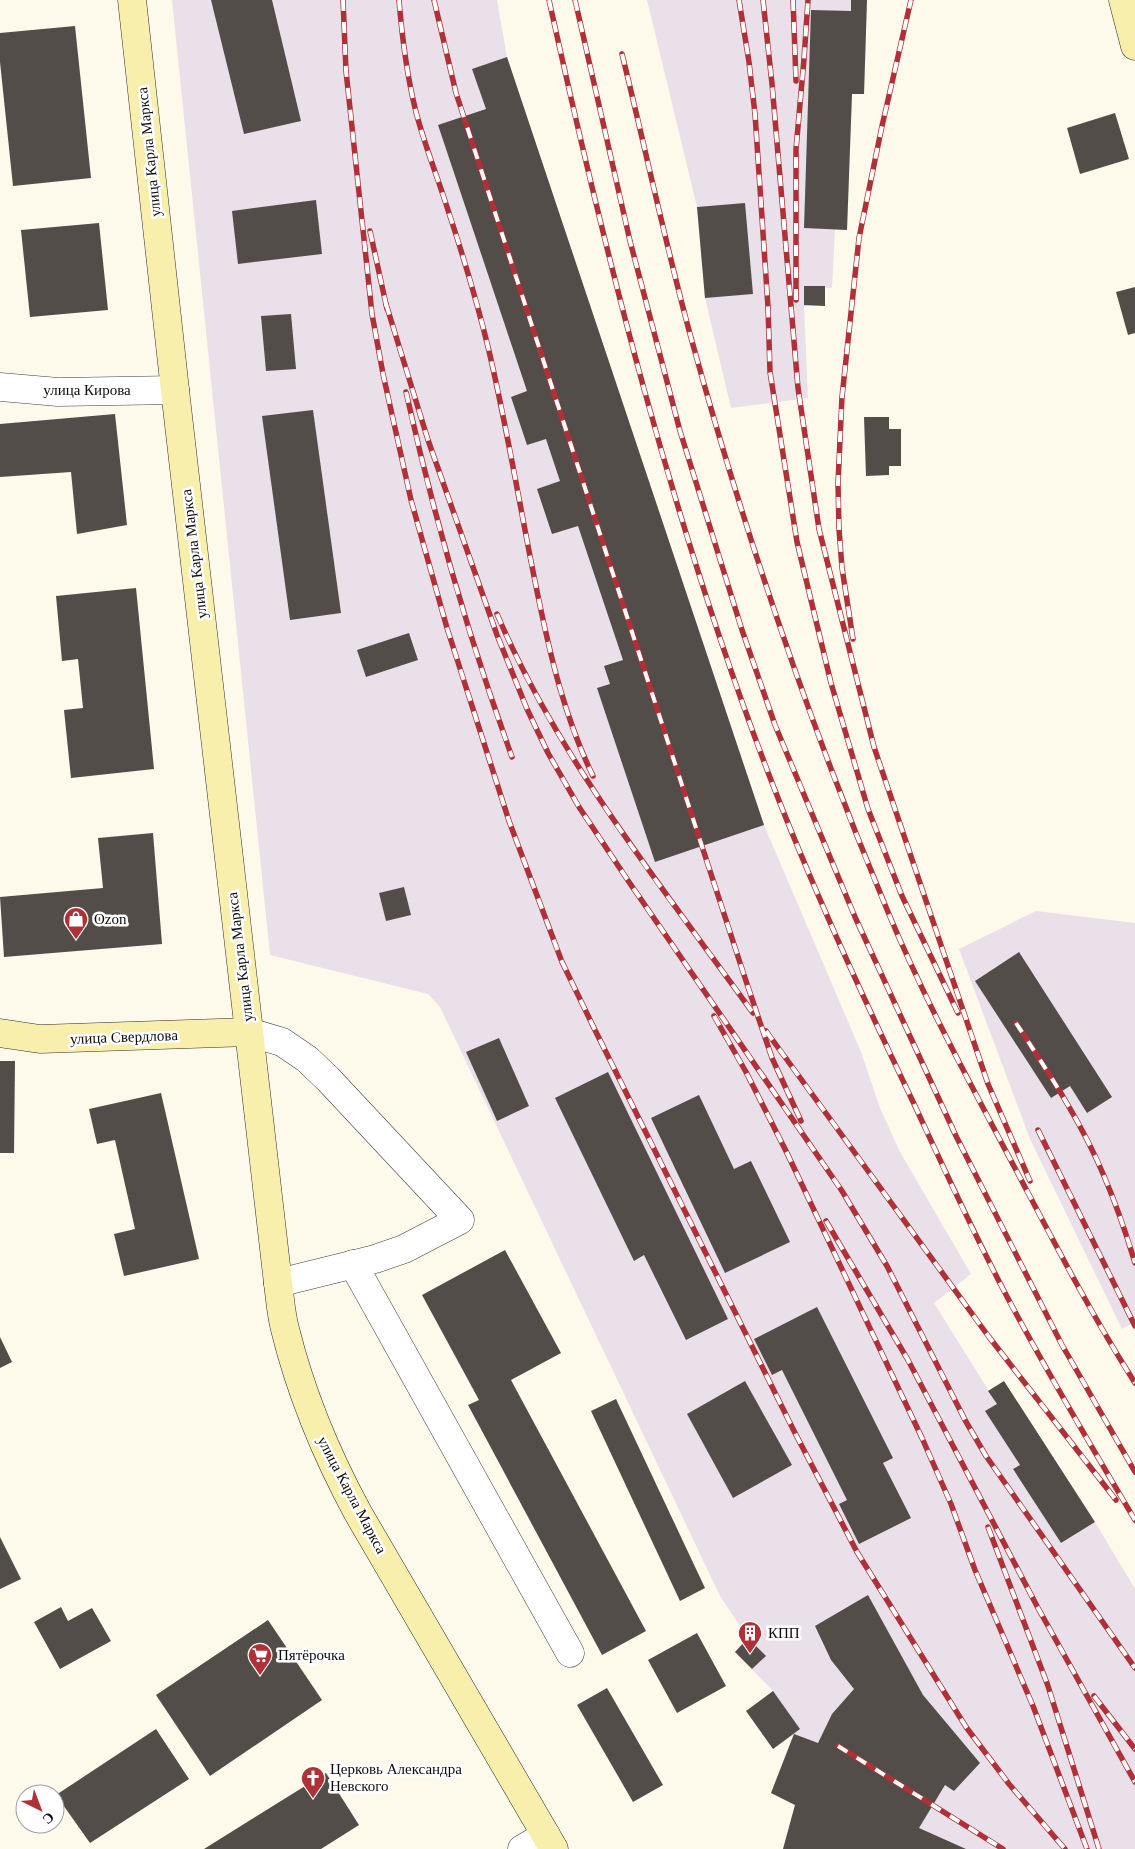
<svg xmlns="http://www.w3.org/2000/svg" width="1135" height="1849" font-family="'Times New Roman',serif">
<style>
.industrial{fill:#e9e0ea}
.building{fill:#534d49}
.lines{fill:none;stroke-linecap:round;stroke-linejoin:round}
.street-casing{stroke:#3f3f3f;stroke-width:29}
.secondary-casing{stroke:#2e2e2e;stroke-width:29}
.street{stroke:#fff;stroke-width:28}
.secondary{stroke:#f8efac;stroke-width:28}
.rail-casing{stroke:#af3036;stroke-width:5.5}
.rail{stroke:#fff;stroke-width:4;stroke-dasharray:11;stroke-linecap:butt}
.labels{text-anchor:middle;stroke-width:5;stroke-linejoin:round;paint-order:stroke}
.street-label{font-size:15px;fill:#0c0c0c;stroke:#fff}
.poi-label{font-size:15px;fill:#0c0c0c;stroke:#fff;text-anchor:start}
</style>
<rect width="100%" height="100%" fill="#fdfaec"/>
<!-- industrial -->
<g class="industrial">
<path d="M172,0H497L507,57L764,825L861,1052L880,1108L900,1152L971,1274L934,1303L997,1404L986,1412L1020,1465L1013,1470L1061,1543L1095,1522L1135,1589V1849H783L795,1805L771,1793L793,1735L773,1749L746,1711L773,1691L735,1652L748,1638L720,1596L440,1007L428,994L270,955Z"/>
<path d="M647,0H867L864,94H852L847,230L835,229L832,288L825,287V306H804L808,398L731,408L705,298L697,207Z"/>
<path d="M1036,911L1135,923V1322L1122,1329L1030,1139L959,949Z"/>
</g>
<!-- building -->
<g class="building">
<path d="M211,0H272L301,121L244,134Z"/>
<path d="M851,0H867L864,94H852L847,230L804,228L811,10L851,11Z"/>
<path d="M75,26L91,178L13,186L0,62V33Z"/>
<path d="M507,57L764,825L655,862L597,688L610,684L604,666L623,660L578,526L552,534L537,489L560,481L546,439L527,445L511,397L527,391L438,125L486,109L472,69Z"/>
<path d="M1115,113L1129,159L1080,174L1067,128Z"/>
<path d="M316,200L322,254L238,264L232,211Z"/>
<path d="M745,203L753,294L705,298L697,207Z"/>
<path d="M99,223L108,310L30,317L21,230Z"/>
<path d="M804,286H825V306L804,305Z"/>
<path d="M1135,287V333L1128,335L1116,292Z"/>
<path d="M291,314L296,369L266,371L261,316Z"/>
<path d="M313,410L341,613L290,620L262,416Z"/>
<path d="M115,414L127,525L77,534L71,472L0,477V424Z"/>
<path d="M864,417H889V429H901V466H889V475L866,476Z"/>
<path d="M136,588L154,769L71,778L64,710L83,708L78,659L62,661L56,596Z"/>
<path d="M409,633L418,660L366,677L357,650Z"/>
<path d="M153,833L162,944L4,957L0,897L103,888L98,838Z"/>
<path d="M404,887L411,915L386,921L379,893Z"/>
<path d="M1019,952L1112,1097L1087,1113L1070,1086L1051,1098L975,981Z"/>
<path d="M499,1038L529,1106L497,1121L466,1052Z"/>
<path d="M0,1061H15L14,1153H0Z"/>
<path d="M608,1072L728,1319L686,1340L644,1255L634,1261L555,1098Z"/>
<path d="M161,1093L199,1259L124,1276L114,1234L135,1229L115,1140L97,1144L89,1109Z"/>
<path d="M699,1095L734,1169L751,1161L790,1242L725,1273L651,1118Z"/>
<path d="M505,1250L561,1353L511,1380L646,1631L602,1655L468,1405L479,1400L422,1295Z"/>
<path d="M817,1307L893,1458L883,1463L911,1518L859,1544L839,1504L847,1500L782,1370L772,1375L754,1339Z"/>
<path d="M0,1337L12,1362L0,1368Z"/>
<path d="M745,1381L792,1465L733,1498L687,1414Z"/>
<path d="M1004,1381L1095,1522L1061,1543L1013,1469L1020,1465L985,1411L997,1404L988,1391Z"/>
<path d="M616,1399L705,1588L680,1601L591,1411Z"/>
<path d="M0,1537L21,1579L0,1589Z"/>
<path d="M868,1595L923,1695L980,1763L954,1791L945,1785L919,1828L966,1849H783L795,1805L771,1793L794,1734L818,1743L832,1714L854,1689L831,1660L815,1626Z"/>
<path d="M61,1607L68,1621L92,1608L111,1641L60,1669L34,1622Z"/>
<path d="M268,1620L322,1700L210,1776L156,1695Z"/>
<path d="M697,1633L726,1686L677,1713L648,1660Z"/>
<path d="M748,1638L766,1656L752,1669L735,1652Z"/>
<path d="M607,1688L663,1785L633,1802L577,1705Z"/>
<path d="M773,1691L800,1729L773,1749L746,1711Z"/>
<path d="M156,1729L189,1779L90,1843L56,1795Z"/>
<path d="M326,1773L359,1825L321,1849H204Z"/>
</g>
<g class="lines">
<!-- street casing -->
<g class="street-casing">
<g id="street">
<path d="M0,387L58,392L175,390"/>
<path d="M249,1032L282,1042L307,1059L328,1079L460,1220L404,1249L375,1259L278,1283"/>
<path d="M353,1264L570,1653"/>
<path d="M522,1849L546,1835"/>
</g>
</g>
<!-- secondary casing -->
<g class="secondary-casing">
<g id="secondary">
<path d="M132,0L175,390L278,1283C280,1298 281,1314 285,1329C301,1394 326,1454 358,1513L554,1849"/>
<path d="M1123,0L1135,46"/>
<path d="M0,1033L40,1039L249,1032"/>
</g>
</g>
<!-- street -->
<use href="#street" class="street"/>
<!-- secondary -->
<use href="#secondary" class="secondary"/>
<!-- rail casing -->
<g class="rail-casing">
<g id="rail">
<path d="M343,0L346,71L372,314L383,374L411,500L447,628L509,821L562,962L594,1028L794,1431L857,1552L966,1727L1009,1784L1065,1849"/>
<path d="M399,0C402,37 407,76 416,112C424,143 436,173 446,204C462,252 477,301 489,351C508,432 521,514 538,596C551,659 565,718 593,776"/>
<path d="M434,0L456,93L744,975L772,1058L801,1121"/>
<path d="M549,0C606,259 672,519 766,767C810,883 862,995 915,1106C946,1173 977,1241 1012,1306C1051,1379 1093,1449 1135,1520"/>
<path d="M575,0L630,241L680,431L742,630L775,725L855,917L956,1136L1062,1345L1135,1472"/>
<path d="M739,0L749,62L755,114L768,307L770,372L797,542L831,683L868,809L902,896L958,1013"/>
<path d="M763,0L772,84L798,388L819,529L874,747L988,1084L1030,1181"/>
<path d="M793,0L796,81"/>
<path d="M622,54C645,147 665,242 690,334C744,531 809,723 888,912C925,1001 971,1085 1016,1170C1054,1242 1091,1314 1135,1383"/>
<path d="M370,231L387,309"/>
<path d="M796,300V149L804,59L808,0"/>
<path d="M386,304L428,440L497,635L527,709L548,753L579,807L629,882L842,1191L887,1266L965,1420L986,1456L1135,1668"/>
<path d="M406,392C434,517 468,636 512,757"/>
<path d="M497,614C558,758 662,887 753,1013"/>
<path d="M853,639L842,568L839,529L838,483L842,397L859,238L882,126L911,0"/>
<path d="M714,1016L746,1072L786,1151L922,1438L951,1504L975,1570L1033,1706L1087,1849"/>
<path d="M1016,1023C1048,1072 1081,1121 1104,1176C1116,1204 1126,1233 1135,1263"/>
<path d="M766,1031L989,1337L1116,1500"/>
<path d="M1038,1130L1135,1326"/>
<path d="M826,1221L908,1360L1038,1608L1135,1782"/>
<path d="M988,1527L1048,1686L1099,1849"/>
<path d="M1094,1696L1135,1749"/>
<path d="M838,1746L1003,1849"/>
</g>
</g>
<!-- rail -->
<use href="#rail" class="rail"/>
</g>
<!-- icons -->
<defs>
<g id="shop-pin" transform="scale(1.25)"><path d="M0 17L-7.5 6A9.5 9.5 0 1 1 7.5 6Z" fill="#af3036" stroke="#fff"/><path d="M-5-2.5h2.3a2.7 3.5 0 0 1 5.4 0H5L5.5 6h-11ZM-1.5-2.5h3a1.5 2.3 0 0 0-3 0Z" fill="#fff"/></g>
<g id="building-pin" transform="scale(1.25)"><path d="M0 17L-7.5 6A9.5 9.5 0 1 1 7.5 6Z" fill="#af3036" stroke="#fff"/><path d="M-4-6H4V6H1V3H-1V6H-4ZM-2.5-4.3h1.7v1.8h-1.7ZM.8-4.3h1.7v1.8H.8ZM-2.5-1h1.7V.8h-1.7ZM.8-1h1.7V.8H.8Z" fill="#fff"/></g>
<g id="supermarket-pin" transform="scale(1.25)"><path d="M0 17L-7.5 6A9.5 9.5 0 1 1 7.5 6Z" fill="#af3036" stroke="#fff"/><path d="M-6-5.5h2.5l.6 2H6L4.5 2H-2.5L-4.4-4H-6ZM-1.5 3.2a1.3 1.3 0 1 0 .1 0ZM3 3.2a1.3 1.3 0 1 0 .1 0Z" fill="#fff"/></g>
<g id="church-pin" transform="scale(1.25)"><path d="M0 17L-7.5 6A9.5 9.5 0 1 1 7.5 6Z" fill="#af3036" stroke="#fff"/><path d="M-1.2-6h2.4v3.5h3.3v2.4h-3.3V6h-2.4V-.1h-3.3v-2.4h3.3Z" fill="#fff"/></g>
</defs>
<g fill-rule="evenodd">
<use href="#shop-pin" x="76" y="919"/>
<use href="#building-pin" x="750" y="1633"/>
<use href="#supermarket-pin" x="260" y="1655"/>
<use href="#church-pin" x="313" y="1778"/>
</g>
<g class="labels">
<!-- street labels -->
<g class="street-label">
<text transform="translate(149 152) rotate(-96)" y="5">улица Карла Маркса</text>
<text x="87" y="395">улица Кирова</text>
<text transform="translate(194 554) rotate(-97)" y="5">улица Карла Маркса</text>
<text transform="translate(240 957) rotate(-97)" y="5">улица Карла Маркса</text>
<text transform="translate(124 1037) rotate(-2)" y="5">улица Свердлова</text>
<text transform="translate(352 1495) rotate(62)" y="5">улица Карла Маркса</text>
</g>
<!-- poi labels -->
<g class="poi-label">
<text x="94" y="924">Ozon</text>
<text x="768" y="1638">КПП</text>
<text x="278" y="1660">Пятёрочка</text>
<text x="330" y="1774">Церковь Александра<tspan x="330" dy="17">Невского</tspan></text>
</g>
</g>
<!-- north arrow -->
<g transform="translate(40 1809) rotate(138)"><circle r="24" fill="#ffffff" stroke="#9e9e9e"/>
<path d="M0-4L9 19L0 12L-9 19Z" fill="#af3036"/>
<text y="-8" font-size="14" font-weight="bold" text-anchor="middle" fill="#0c0c0c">С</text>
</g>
</svg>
